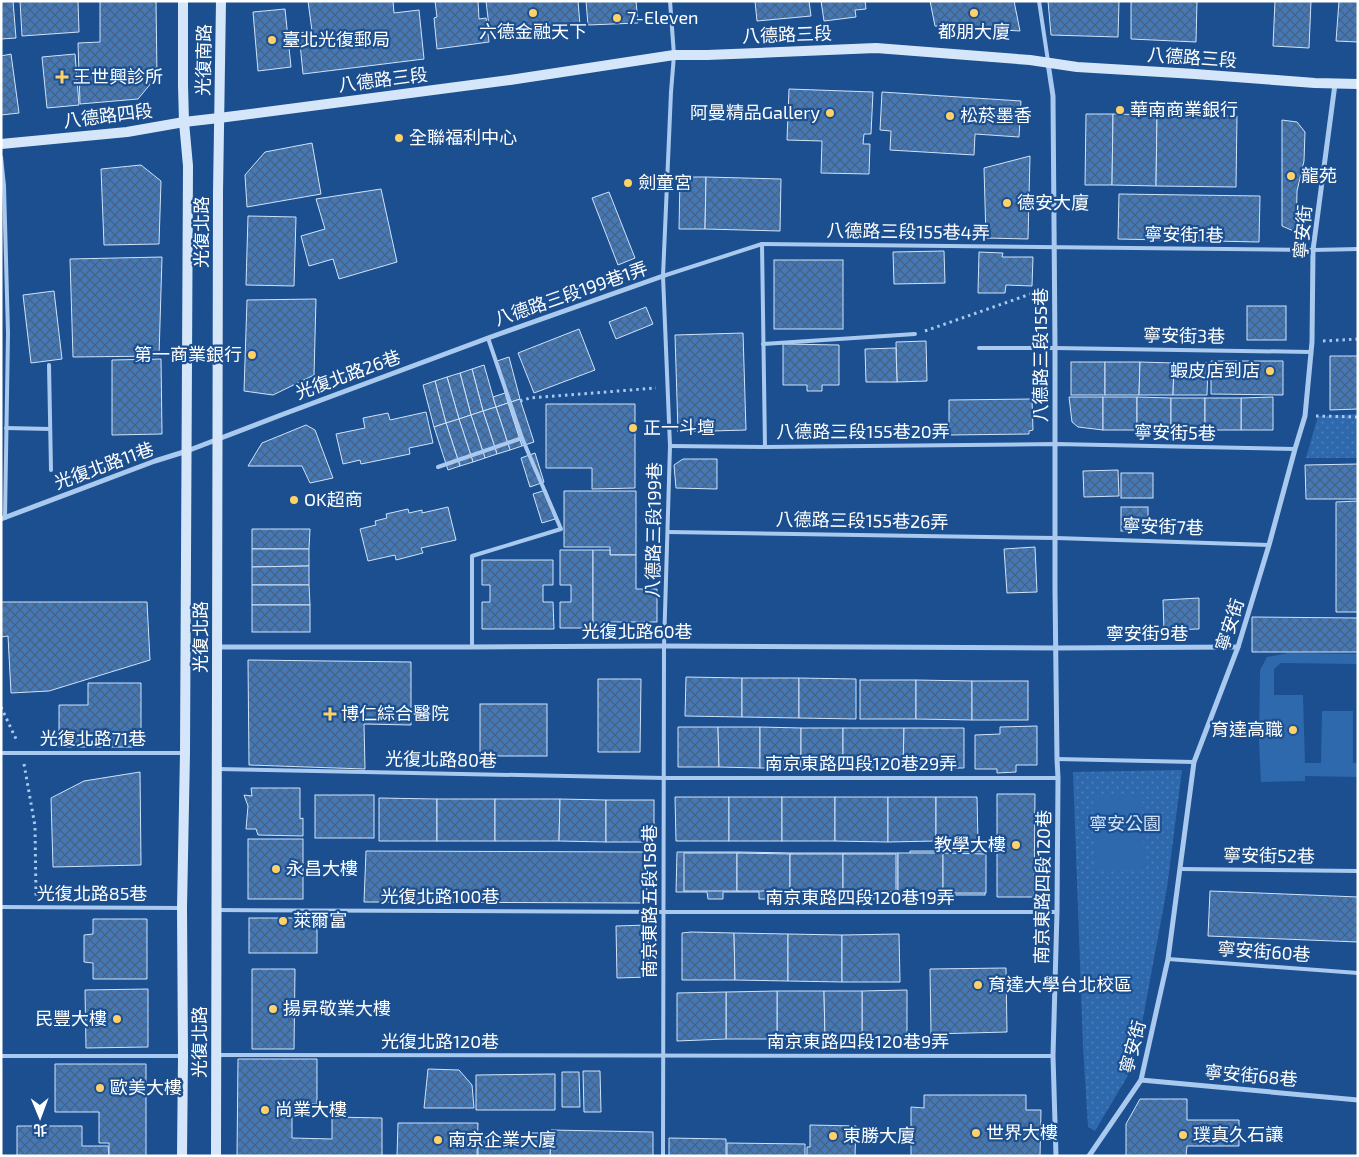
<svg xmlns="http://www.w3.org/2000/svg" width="1359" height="1157" font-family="'Exo 2','Noto Sans TC',sans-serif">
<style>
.grass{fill:url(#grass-dots)}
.garden{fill:#2e69ad}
.building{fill:url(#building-cross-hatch);stroke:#cfe3fa}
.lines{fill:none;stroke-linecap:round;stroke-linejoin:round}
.path{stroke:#a9c9ee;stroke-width:3;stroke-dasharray:2.5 4;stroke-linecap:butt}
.lane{stroke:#a9c9ee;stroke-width:4}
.street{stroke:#a9c9ee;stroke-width:5}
.secondary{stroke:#d6e6fa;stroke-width:10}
.poi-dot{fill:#ffd166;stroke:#1b4f8f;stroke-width:2}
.labels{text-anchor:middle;stroke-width:4.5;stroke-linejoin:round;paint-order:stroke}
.poi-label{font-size:18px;fill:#fff;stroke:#1b4f8f;text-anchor:start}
.street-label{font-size:18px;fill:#fff;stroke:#1b4f8f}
.park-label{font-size:18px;fill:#cfe3fa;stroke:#1b4f8f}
</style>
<defs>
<pattern id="grass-dots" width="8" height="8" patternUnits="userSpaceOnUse" patternTransform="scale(1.25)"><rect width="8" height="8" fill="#2e69ad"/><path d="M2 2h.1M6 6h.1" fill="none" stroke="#4d80b9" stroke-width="1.8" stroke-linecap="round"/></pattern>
<pattern id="building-cross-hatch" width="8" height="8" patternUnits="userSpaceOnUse" patternTransform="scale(1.25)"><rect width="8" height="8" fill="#4478b7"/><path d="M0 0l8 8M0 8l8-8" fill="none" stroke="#486282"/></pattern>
</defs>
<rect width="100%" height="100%" fill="#1b4f8f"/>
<!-- grass -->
<g class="grass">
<path d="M1358,414V458H1306L1318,416Z"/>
<path d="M1182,770L1167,888L1141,1029L1130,1072L1095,1131L1088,1127L1083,1046L1073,772Z"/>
</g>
<!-- garden -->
<g class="garden">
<path d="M1289,653L1358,654V664L1281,663L1274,669V695H1303L1305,763H1321L1322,711H1353V763H1358V777L1305,776V781L1261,782L1259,742L1260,670L1267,657Z"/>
<path d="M1142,796L1144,870H1095L1093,797Z"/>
</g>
<!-- building -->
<g class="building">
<path d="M1,1H13L16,38L1,39Z"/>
<path d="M20,1H78L79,32L22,36Z"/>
<path d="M100,1H156L157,76L138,99L80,104L78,43L100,42Z"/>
<path d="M308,1H393L394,13L419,10L424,59L303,74L299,33L312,31Z"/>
<path d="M435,1H478L479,19L486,18L489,42L437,49L434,18L437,17Z"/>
<path d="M486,1H578L580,25L490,35Z"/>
<path d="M586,1H636L638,23L588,25Z"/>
<path d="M755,1H809L811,16L757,21Z"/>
<path d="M821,1H865L866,9L855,10L856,17L824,21Z"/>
<path d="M930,1H1014L1020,31L935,26Z"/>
<path d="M1048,1H1119L1118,37L1051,35Z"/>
<path d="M1131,1H1197L1196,42L1131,39Z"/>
<path d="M1275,1H1311L1309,48L1273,46Z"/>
<path d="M1339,1H1358V42L1336,41Z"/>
<path d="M285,9L291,67L258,71L253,12Z"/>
<path d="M11,54L19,113L1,115V56Z"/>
<path d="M75,54L79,105L47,108L42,57Z"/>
<path d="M789,89L873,92L871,134H864L863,144H870L869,174L821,173L822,141L787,140Z"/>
<path d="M882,92L1021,101L1019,137L975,134L974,155L890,150L891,131L880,130Z"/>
<path d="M1086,114H1113L1112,185H1085Z"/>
<path d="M1113,114L1157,115L1156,186L1112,185Z"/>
<path d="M1157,115L1237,116L1236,187L1156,186Z"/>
<path d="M1282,120L1297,122L1305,132L1304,161L1297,191L1296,232L1282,226Z"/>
<path d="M312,143L321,194L247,207L245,175L265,152Z"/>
<path d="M1030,156L1028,239L986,238L984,168Z"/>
<path d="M141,165L161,181L159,244L104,245L101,169Z"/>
<path d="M680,177H706L705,229H679Z"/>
<path d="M706,177L781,179L780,231L705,229Z"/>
<path d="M381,189L397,262L339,279L333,259L309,266L301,236L325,229L316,199Z"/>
<path d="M609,192L635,258L618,265L592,198Z"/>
<path d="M1119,194L1260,196L1259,242L1118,239Z"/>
<path d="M248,216L296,217L294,286L246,285Z"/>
<path d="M944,251L945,283L894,284L893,252Z"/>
<path d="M979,252L1003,253L1002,257H1033L1032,286L1006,285L1005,293H978Z"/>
<path d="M162,257L159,356L73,357L70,259Z"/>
<rect x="774" y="260" width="69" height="69"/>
<path d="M54,291L62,359L31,363L23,295Z"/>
<path d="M316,299L314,375L273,395L244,391L247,300Z"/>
<rect x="1247" y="306" width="39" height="34"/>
<path d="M646,307L653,324L616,339L609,322Z"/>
<path d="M579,329L595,370L534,393L518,353Z"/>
<path d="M743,333L746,430L678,432L675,335Z"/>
<path d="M926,341L927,381L897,382L896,342Z"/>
<path d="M783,344L839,345V385H822V391H807V385H783Z"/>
<path d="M896,348L897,382H866L865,349Z"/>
<path d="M1330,356H1358V409L1330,410Z"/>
<path d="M509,357L520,399L508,403L497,361Z"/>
<path d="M161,359L162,434L112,435V360Z"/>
<path d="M1211,361H1283V395L1211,394Z"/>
<rect x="1071" y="362" width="34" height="33"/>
<path d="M1105,362H1140L1139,395H1105Z"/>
<path d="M1140,362L1174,363L1173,395H1139Z"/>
<path d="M1174,363H1208L1207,395H1173Z"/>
<path d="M484,365L496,407L483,411L472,369Z"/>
<path d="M472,369L483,411L471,415L460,373Z"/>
<path d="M460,373L471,415L459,419L447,377Z"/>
<path d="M447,377L459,419L446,423L435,381Z"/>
<path d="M435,381L446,423L434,427L423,385Z"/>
<path d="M505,393L508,403L496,407L493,397Z"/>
<path d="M1069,397H1103V430L1078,427L1072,422Z"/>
<rect x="1103" y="397" width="34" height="33"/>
<path d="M1137,397L1171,398V430H1137Z"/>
<path d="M1273,397V430H1241V398Z"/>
<rect x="1171" y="398" width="34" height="32"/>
<rect x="1205" y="398" width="36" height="32"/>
<path d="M520,399L534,442L522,446L508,403Z"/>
<path d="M1032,399L1033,430L1029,431V434L949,435V400Z"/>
<path d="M508,403L522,446L510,450L496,407Z"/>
<path d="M546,404H635V488L592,489V468H546Z"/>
<path d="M496,407L510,450L497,454L483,411Z"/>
<path d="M483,411L497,454L485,458L471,415Z"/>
<path d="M426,412L433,443L409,448L410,454L361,464L360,460L343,464L336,434L365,428L363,418L388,413L390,420Z"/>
<path d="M471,415L485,458L473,462L459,419Z"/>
<path d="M459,419L473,462L460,466L446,423Z"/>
<path d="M446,423L460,466L448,470L434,427Z"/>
<path d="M306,425L315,430L333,478L310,483L302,466H248L262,443Z"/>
<path d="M535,453L544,482L530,487L521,458Z"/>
<path d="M683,459H717V489L676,488L674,465Z"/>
<path d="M1358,464V499H1306L1305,465Z"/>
<path d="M1118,470L1119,496L1084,497L1083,471Z"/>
<rect x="1121" y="473" width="32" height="25"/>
<path d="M546,490L555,519L542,523L533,494Z"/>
<path d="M564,491H636V555H610V547H564Z"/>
<path d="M1358,501V612H1336V502Z"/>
<path d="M448,507L456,540L421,548L423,553L396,560L395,555L368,561L360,529L376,525L375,521L387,518L386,514L408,509L409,513L422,510V513Z"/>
<rect x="1121" y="507" width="27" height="24"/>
<path d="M252,529H310L309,549H252Z"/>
<path d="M1035,547L1037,592L1007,593L1004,549Z"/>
<path d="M252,549H309V566L252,567Z"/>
<path d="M560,550H593V628H560V602H571V585H560Z"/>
<path d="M593,550H610V555H636V589H657V622H610V628H593Z"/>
<path d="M482,560H553V585H543V602H553L554,629H482V602H490V585H482Z"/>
<path d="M309,566V585H252V567Z"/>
<path d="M252,585H309L310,605H252Z"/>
<path d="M1199,598V629L1164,630L1163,600Z"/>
<path d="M1,602H147L150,660L49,691L11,693L8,636L1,637Z"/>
<rect x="252" y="605" width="58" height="27"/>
<path d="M1252,617L1358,618V652H1252Z"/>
<path d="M248,660L411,662V725L364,724L365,769L249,765Z"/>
<path d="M686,677L742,678V717L685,716Z"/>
<path d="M742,678H799V718L742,717Z"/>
<path d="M799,678L856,679V719L799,718Z"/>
<path d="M598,679H641L640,752H598Z"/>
<rect x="860" y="680" width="56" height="39"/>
<path d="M916,680L972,681V720L916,719Z"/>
<rect x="972" y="681" width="56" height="39"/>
<path d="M88,683H141V747H59V705H88Z"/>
<rect x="480" y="704" width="67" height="52"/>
<path d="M1037,726V765H1016V772L997,773V769H975V735L1000,734V727Z"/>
<path d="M678,727H718L719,767H678Z"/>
<path d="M718,727H760V768L719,767Z"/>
<path d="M760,727L801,728V768H760Z"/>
<rect x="801" y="728" width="42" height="40"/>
<path d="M843,728H904L903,768H843Z"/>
<path d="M904,728H964V768H903Z"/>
<path d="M140,772L141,865L53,867L51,798L84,781Z"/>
<path d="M251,788H300V819L303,818V836L258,835L256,829H246L248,806L244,795L252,796Z"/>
<path d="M997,794H1035L1034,897H997Z"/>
<rect x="315" y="795" width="59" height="43"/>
<path d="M675,797H729V841H676Z"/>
<rect x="729" y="797" width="53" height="44"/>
<rect x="782" y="797" width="53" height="44"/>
<path d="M835,797H888V842L835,841Z"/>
<path d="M888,797H936V841L888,842Z"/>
<path d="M936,797H977L978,842L936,841Z"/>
<path d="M379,798L437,799V841H379Z"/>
<rect x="437" y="799" width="58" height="42"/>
<path d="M495,799H560L559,841H495Z"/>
<path d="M560,799L606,800V842L559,841Z"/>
<rect x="606" y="800" width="48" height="42"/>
<rect x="248" y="839" width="55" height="60"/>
<path d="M366,851L649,852L646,903L364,902Z"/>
<path d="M910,851H939V895H900V862H910Z"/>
<rect x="939" y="851" width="46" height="44"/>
<path d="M677,852H739V892H723V899H708L707,892H676Z"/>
<path d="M739,852L792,853L791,892H774V899H759V892H739Z"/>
<rect x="684" y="853" width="53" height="38"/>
<path d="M737,853L790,854V891H737Z"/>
<path d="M792,853H845V892H825L826,899L811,898V892H791Z"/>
<path d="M845,853H898V893H876V899H864V893L845,892Z"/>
<rect x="898" y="853" width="45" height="40"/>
<path d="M943,853L986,854V893H943Z"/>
<rect x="790" y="854" width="53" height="37"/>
<path d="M843,854H896V892L843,891Z"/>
<path d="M1210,891L1358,897V942L1208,936Z"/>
<rect x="249" y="918" width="68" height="35"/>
<path d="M93,919H147V979H93V963L84,962V935L93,934Z"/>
<path d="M648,925L649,977L617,978L616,926Z"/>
<path d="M691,932L734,933L735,980H682V933Z"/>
<path d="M734,933L788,934V981L735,980Z"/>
<path d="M788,934L842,935V982L788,981Z"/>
<path d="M899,934L900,982H842V935Z"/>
<path d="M1006,968L1007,1032L931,1034L930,969Z"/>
<path d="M252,969H295L294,1049H252Z"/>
<path d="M148,989V1047L86,1048L85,990Z"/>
<path d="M907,990V1038L862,1039V991Z"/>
<path d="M777,991H824L825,1039H777Z"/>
<path d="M777,991V1039H726V992Z"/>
<path d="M824,991H862V1039H825Z"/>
<path d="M726,992V1039L677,1041V993Z"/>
<path d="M238,1059H317V1104L292,1103V1138L332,1139V1117L382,1118V1156H237Z"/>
<path d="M55,1064H146V1156H109V1143H99V1112H55Z"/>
<path d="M428,1069L459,1070L472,1085L474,1108H424Z"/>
<path d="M583,1071H600L601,1112H584Z"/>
<path d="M562,1072H579L580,1107H562Z"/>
<path d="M555,1074V1110H476V1075Z"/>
<path d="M924,1095H1026V1110H1041L1040,1156H911V1107L924,1108Z"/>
<path d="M1140,1099H1187V1120H1239V1146H1187L1186,1156H1126V1124Z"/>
<path d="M398,1123H478L477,1156H397Z"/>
<path d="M810,1125L856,1126L855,1156H807V1147H810Z"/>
<path d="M17,1126H82V1146H108L109,1156H17Z"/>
<path d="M551,1130L653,1132V1156H550Z"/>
<path d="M526,1133H551L550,1156H478V1136L527,1137Z"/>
<path d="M669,1138L726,1139V1156H669Z"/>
<path d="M727,1143L805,1144V1156H727Z"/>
</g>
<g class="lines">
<!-- path -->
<g class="path">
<path d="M925,331L1042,290"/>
<path d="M1323,341L1358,339"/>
<path d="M520,401L530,398L656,388"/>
<path d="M1316,416L1358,417"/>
<path d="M1,707L17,741"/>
<path d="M24,764L35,826L36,896"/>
</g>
<!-- lane -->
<g class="lane">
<path d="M1039,1L1048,61"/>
<path d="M1,157L4,186L8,333L5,518"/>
<path d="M762,244L765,447"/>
<path d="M663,276L762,244L1313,250L1358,249"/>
<path d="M763,344L915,334"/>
<path d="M979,348H1055L1311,352"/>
<path d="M49,365L51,470"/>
<path d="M6,428L50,429"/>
<path d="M670,446L765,447L1056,444L1295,449"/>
<path d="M438,467L522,438"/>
<path d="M668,532L1056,538L1269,545"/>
<path d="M472,647V556L561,529L522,438L488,338"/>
<path d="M1,753H184"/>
<path d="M1057,759L1194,762"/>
<path d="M217,769L664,778H1058"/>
<path d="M1180,869L1358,871"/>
<path d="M1,907L180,908"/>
<path d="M217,910L664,912H1057"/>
<path d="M1168,959L1358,973"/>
<path d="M217,1055L1053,1056"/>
<path d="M1,1056H181"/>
<path d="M663,1156L664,646L670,446L663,276L671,92L674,55L670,1"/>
</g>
<!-- street -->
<g class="street">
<path d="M1048,63L1053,96L1055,348V590L1057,759L1058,778L1057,912L1053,1056L1056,1156"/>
<path d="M1,519L155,461L187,451L281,415L488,338L663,276"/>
<path d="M217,647H472L664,646L1056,648L1238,647"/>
<path d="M1141,1080L1358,1100"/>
<path d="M1089,1156L1141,1080L1168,959L1194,762L1238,647L1269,545L1295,449L1305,416L1312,342L1313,250L1335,84"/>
</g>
<!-- secondary -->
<g class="secondary">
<path d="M1,144L127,132L184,122L219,118L510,80L674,55H707L876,48L1030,60L1077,67L1195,74L1315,83L1358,84"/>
<path d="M182,1156L183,1056L182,908L185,753L188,166L184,122L183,85V1"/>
<path d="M216,1156L218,192L221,1"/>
</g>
</g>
<!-- markers -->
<g class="poi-dot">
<circle cx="533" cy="13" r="5"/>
<circle cx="974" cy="13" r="5"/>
<circle cx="617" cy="18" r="5"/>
<circle cx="272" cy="40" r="5"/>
<path d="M59.5 69.5h5v5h5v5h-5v5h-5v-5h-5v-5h5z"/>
<circle cx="1120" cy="110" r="5"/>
<circle cx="830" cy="113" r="5"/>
<circle cx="950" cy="116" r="5"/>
<circle cx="399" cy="138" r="5"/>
<circle cx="1291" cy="176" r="5"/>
<circle cx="628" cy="183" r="5"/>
<circle cx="1007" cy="203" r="5"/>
<circle cx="252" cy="355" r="5"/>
<circle cx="1270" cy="371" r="5"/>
<circle cx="633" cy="428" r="5"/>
<circle cx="294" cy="500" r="5"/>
<path d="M327.5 706.5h5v5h5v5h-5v5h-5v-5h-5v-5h5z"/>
<circle cx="1293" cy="730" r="5"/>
<circle cx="1016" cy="845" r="5"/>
<circle cx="276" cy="869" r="5"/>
<circle cx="283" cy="921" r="5"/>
<circle cx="978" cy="985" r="5"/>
<circle cx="273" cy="1009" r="5"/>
<circle cx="117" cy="1019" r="5"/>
<circle cx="100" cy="1088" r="5"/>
<circle cx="265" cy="1110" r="5"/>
<circle cx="976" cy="1133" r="5"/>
<circle cx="1183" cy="1135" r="5"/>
<circle cx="833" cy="1136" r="5"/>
<circle cx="438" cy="1140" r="5"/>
</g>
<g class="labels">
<!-- poi labels -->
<g class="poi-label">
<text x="627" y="24">7-Eleven</text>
<text x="533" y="38" text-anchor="middle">六德金融天下</text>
<text x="974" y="38" text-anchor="middle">都朋大廈</text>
<text x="282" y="46">臺北光復郵局</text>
<text x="73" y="83">王世興診所</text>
<text x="1130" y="116">華南商業銀行</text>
<text x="820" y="119" text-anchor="end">阿曼精品Gallery</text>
<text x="960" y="122">松菸墨香</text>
<text x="409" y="144">全聯福利中心</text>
<text x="1301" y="182">龍苑</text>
<text x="638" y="189">劍童宮</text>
<text x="1017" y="209">德安大廈</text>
<text x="242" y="361" text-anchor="end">第一商業銀行</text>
<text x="1260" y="377" text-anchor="end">蝦皮店到店</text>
<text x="643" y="434">正一斗壇</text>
<text x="304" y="506">OK超商</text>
<text x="341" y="720">博仁綜合醫院</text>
<text x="1283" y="736" text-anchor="end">育達高職</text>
<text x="1006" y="851" text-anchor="end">教學大樓</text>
<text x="286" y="875">永昌大樓</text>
<text x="293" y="927">萊爾富</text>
<text x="988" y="991">育達大學台北校區</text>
<text x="283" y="1015">揚昇敬業大樓</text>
<text x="107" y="1025" text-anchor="end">民豐大樓</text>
<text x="110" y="1094">歐美大樓</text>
<text x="275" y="1116">尚業大樓</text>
<text x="986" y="1139">世界大樓</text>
<text x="1193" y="1141">璞真久石讓</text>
<text x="843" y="1142">東勝大廈</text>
<text x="448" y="1146">南京企業大廈</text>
</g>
<!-- street labels -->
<g class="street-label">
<text transform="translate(787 35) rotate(-2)" y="6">八德路三段</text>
<text transform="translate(1192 58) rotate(4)" y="6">八德路三段</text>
<text transform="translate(204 60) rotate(-89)" y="6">光復南路</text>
<text transform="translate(383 80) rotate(-7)" y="6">八德路三段</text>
<text transform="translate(108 116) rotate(-7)" y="6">八德路四段</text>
<text transform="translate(202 232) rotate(-90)" y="6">光復北路</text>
<text transform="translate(908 232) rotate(1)" y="6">八德路三段155巷4弄</text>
<text transform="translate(1303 232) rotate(-85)" y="6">寧安街</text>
<text transform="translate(1184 235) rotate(1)" y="6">寧安街1巷</text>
<text transform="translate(571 294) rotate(-19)" y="6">八德路三段199巷1弄</text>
<text transform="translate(1184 336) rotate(1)" y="6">寧安街3巷</text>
<text transform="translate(1041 355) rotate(-90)" y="6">八德路三段155巷</text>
<text transform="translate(348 375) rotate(-20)" y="6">光復北路26巷</text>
<text x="863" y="438">八德路三段155巷20弄</text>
<text transform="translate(1175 433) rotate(1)" y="6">寧安街5巷</text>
<text transform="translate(104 466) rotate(-20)" y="6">光復北路11巷</text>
<text transform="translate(862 521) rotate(1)" y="6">八德路三段155巷26弄</text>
<text transform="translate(1163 527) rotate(2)" y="6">寧安街7巷</text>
<text transform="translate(654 530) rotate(-89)" y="6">八德路三段199巷</text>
<text transform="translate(1230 625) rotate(-72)" y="6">寧安街</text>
<text x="637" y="638">光復北路60巷</text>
<text x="1147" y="640">寧安街9巷</text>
<text transform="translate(201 637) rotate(-90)" y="6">光復北路</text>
<text x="93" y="745">光復北路71巷</text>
<text transform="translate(441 760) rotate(1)" y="6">光復北路80巷</text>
<text x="861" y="770">南京東路四段120巷29弄</text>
<text transform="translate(1269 856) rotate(1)" y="6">寧安街52巷</text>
<text transform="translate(1043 887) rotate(-89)" y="6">南京東路四段120巷</text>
<text x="92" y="900">光復北路85巷</text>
<text x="440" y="903">光復北路100巷</text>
<text x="860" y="904">南京東路四段120巷19弄</text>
<text transform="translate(650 901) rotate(-90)" y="6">南京東路五段158巷</text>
<text transform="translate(1264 952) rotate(4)" y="6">寧安街60巷</text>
<text transform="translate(200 1042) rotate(-90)" y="6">光復北路</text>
<text x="440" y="1048">光復北路120巷</text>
<text x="858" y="1048">南京東路四段120巷9弄</text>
<text transform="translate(1133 1047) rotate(-75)" y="6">寧安街</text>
<text transform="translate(1251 1076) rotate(5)" y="6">寧安街68巷</text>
</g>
<!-- park labels -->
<g class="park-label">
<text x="1125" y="830">寧安公園</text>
</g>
</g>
<!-- border -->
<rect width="1359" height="1157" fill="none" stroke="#ffffff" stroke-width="5"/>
<!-- north arrow -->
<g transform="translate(40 1117) rotate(179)" stroke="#1b4f8f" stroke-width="4" paint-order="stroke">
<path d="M0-4L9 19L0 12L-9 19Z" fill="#ffffff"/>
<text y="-8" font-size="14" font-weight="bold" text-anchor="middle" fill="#ffffff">北</text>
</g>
</svg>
